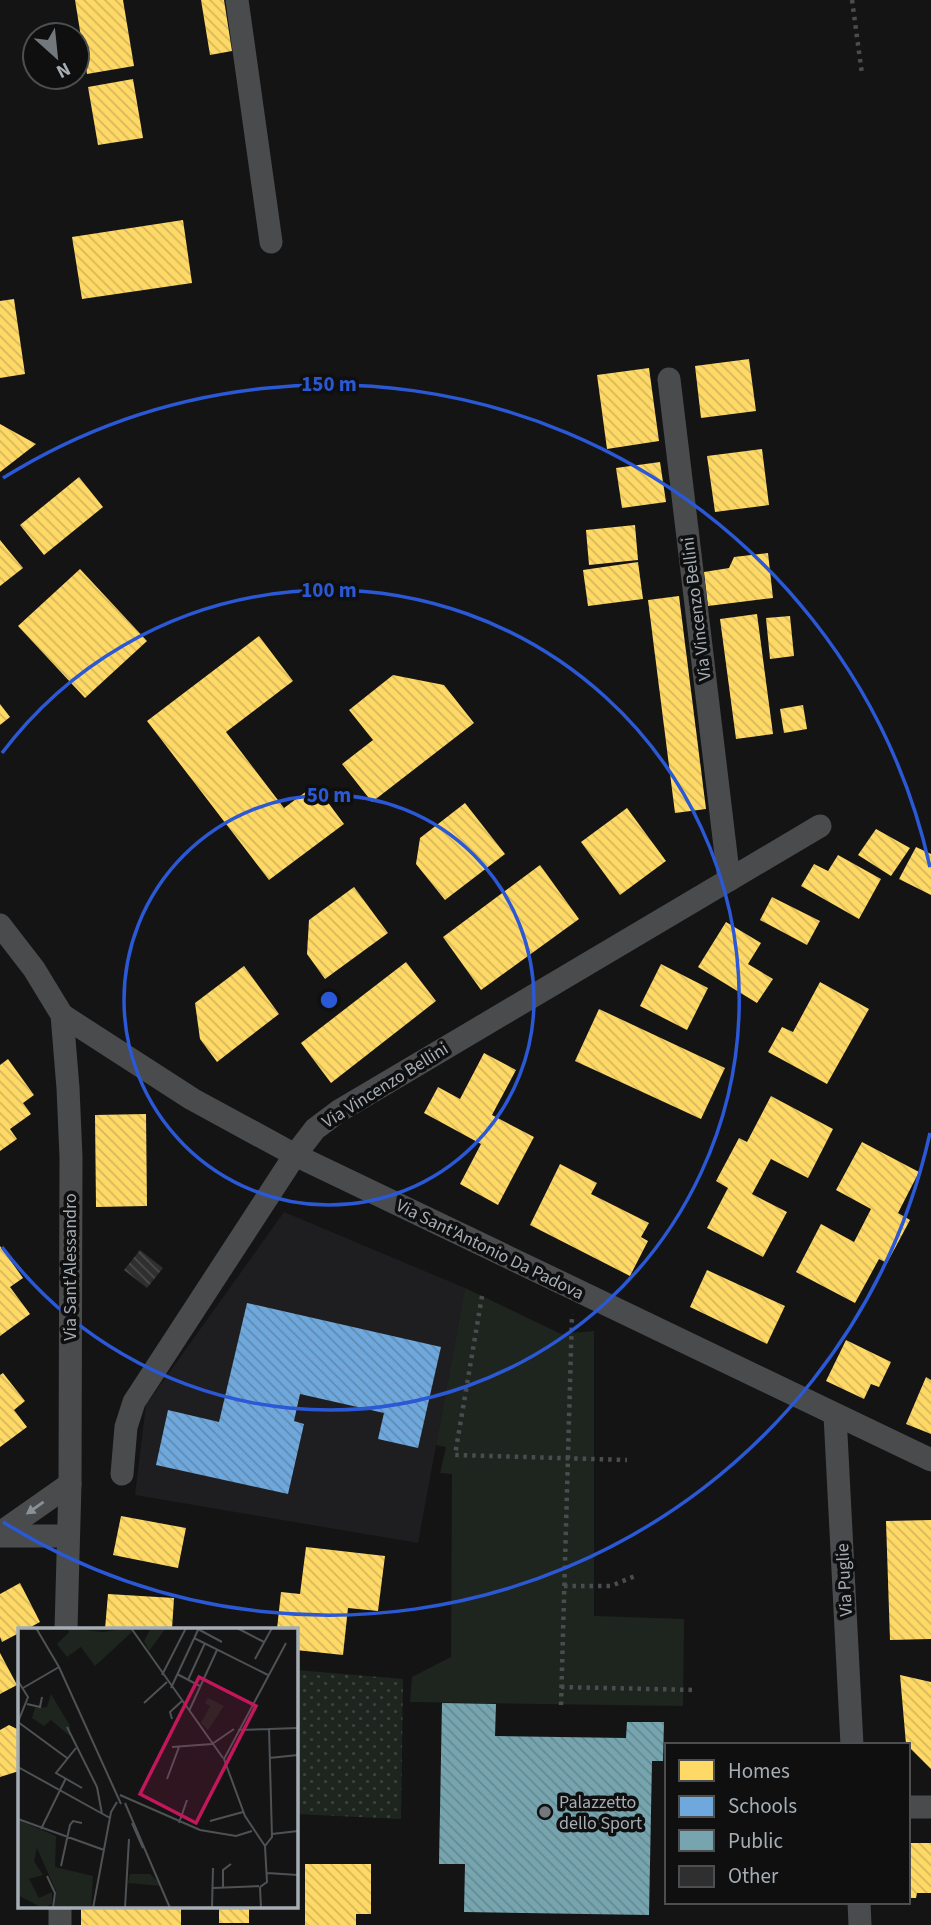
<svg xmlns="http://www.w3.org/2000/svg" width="931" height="1925" font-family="'Source Sans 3',sans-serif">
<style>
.built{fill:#1e1e20}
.grass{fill:url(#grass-dots)}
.park{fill:#1e251f}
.homes{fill:url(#homes-back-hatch)}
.schools{fill:url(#schools-back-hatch)}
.public{fill:url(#public-back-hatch)}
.building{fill:url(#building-back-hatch)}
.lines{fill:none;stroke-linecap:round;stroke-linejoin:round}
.path{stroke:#4a4c4f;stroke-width:4.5;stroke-dasharray:3.5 5;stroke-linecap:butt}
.street{stroke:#494b4d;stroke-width:23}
.oneway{fill:#8a9096}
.ring{fill:none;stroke:#2b58d4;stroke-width:3.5}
.poi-dot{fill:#73787d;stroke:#0f0f10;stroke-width:2.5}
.labels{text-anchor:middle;stroke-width:7;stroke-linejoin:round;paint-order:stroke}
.street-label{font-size:18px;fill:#a6aeb5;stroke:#0f0f10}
.poi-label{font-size:18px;fill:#a6aeb5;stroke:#0f0f10;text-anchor:start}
.inset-road{fill:none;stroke:#4e5255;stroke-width:2}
.view{fill:#c2185b;fill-opacity:0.15;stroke:#c2185b;stroke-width:3.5}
.inset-edge{fill:none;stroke:#a6aeb5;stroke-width:3.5}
.centre{fill:#2b58d4;stroke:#0f0f10;stroke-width:3.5}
.ring-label{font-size:21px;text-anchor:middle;font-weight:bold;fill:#2b58d4;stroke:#0f0f10;stroke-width:7;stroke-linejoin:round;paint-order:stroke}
</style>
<defs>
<pattern id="grass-dots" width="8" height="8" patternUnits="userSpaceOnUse" patternTransform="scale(1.75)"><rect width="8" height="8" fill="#1e251f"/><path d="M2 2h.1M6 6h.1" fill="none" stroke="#3c423d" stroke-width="1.8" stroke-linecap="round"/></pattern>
<pattern id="homes-back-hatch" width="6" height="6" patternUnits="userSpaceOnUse" patternTransform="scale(1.75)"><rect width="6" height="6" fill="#ffd966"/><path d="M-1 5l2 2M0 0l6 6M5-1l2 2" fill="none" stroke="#d6b85c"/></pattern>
<pattern id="schools-back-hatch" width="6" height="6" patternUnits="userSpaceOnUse" patternTransform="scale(1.75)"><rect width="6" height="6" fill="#6fa8dc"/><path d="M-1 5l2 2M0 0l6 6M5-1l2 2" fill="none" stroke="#608bb2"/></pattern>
<pattern id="public-back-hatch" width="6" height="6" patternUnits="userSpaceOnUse" patternTransform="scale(1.75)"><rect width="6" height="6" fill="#76a5af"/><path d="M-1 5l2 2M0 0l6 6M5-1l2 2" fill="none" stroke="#658991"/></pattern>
<pattern id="building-back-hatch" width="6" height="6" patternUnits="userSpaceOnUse" patternTransform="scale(1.75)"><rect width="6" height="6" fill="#2f2f30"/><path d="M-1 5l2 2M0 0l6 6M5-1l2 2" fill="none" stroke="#4a4b4c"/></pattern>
</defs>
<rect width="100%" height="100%" fill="#141415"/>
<!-- built -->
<path class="built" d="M284,1212L465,1288L418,1543L135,1495L146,1405Z"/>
<!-- grass -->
<path class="grass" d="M296,1670L403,1679L401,1819L296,1814Z"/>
<!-- park -->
<path class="park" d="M465,1288L561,1334L594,1331V1616L684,1619L683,1706L410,1702L412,1677L451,1657L452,1474L440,1473L446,1447L436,1445Z"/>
<!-- homes -->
<g class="homes">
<path d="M75,0H123L134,66L87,74Z"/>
<path d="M201,0H224L232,51L210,55Z"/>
<path d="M133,79L143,138L98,145L88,87Z"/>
<path d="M183,220L192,283L82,299L72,237Z"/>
<path d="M14,299L25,374L0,378V301Z"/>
<path d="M749,359L756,411L701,418L695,366Z"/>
<path d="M649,368L659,441L607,449L597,375Z"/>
<path d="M0,424L36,444L0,472Z"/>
<path d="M762,449L769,505L715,512L707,456Z"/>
<path d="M660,462L666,502L622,508L616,468Z"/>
<path d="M79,477L103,507L44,555L20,525Z"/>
<path d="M635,525L638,560L589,565L586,530Z"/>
<path d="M0,540L23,568L0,586Z"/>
<path d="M768,553L773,598L708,606L704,572L729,568L734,557Z"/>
<path d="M638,562L643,599L588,606L583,570Z"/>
<path d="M80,569L147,641L85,698L18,626Z"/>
<path d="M679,596L706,809L675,813L648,600Z"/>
<path d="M757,614L773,734L736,739L720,619Z"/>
<path d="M790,616L794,656L770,659L766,618Z"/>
<path d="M259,636L293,681L226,732L284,808L315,785L344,824L269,880L147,721Z"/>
<path d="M393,675L444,685L474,723L372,802L342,764L373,740L349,710Z"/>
<path d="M0,704L10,717L0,725Z"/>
<path d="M803,705L807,729L784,733L780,709Z"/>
<path d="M465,803L505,854L445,900L416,864L420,838Z"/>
<path d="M627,808L666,861L620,895L581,842Z"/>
<path d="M876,829L910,848L891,876L858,855Z"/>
<path d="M916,847L931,854V895L899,879Z"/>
<path d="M838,855L881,879L859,919L801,886L814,864L828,871Z"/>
<path d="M540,865L579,919L481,990L443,937Z"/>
<path d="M354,887L388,933L325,979L307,954L309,920Z"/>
<path d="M772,897L820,921L807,945L760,920Z"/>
<path d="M726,922L761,943L748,964L773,979L757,1003L698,967Z"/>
<path d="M406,962L436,1001L331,1083L301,1043Z"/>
<path d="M661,964L708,988L687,1030L640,1006Z"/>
<path d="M244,966L279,1014L217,1062L200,1039L195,1003Z"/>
<path d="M820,982L869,1009L827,1084L768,1052L782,1027L793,1032Z"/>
<path d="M599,1009L725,1068L701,1119L575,1061Z"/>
<path d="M484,1053L516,1070L492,1115L534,1137L498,1205L460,1184L481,1144L424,1113L438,1087L460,1099Z"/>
<path d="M8,1059L34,1095L23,1103L31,1114L10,1129L17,1139L0,1151V1065Z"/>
<path d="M771,1096L833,1129L808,1178L771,1159L752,1194L787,1212L763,1257L707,1228L728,1188L716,1181L739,1138L747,1142Z"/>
<path d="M146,1114L147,1206L96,1207L95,1115Z"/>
<path d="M862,1142L919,1172L898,1213L910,1220L887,1263L879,1259L855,1303L796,1272L821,1224L854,1242L871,1209L836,1190Z"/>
<path d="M560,1164L597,1183L591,1194L649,1223L641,1237L648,1241L630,1276L530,1225Z"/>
<path d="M0,1246L23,1278L10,1287L30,1314L0,1336Z"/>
<path d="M707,1270L785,1306L767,1344L690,1307Z"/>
<path d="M846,1340L891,1362L879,1387L871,1384L864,1399L826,1381Z"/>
<path d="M3,1373L25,1401L14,1410L27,1427L0,1447V1375Z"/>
<path d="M926,1377L931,1380V1434L906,1424Z"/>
<path d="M121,1516L186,1528L178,1568L113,1555Z"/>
<path d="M931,1520V1639L890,1640L886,1521Z"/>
<path d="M306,1547L385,1556L378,1611L348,1608L343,1655L296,1650V1629H277L281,1592L300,1594Z"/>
<path d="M20,1583L40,1622L27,1629H19V1633L2,1642L0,1637V1594Z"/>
<path d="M108,1594L174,1598L172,1629H105Z"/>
<path d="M0,1653L17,1685L0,1694Z"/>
<path d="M900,1675L931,1682V1769L906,1744Z"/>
<path d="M9,1725L19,1730V1771L0,1777V1730Z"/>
<path d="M908,1843H931V1893H917L916,1898H908Z"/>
<path d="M305,1864H371V1914H356V1925H305Z"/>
<path d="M81,1906L181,1908V1925H81Z"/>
<rect x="219" y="1906" width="30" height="17"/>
</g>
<!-- schools -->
<path class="schools" d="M247,1303L441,1347L418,1448L378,1439L384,1413L300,1394L294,1421L304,1424L288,1494L156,1465L168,1410L219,1422Z"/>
<!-- public -->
<path class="public" d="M442,1703L496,1704L495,1736L626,1738L627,1722H664L663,1761H652L649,1915L464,1912L465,1864H439Z"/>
<!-- building -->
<path class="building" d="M140,1250L163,1268L147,1288L124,1270Z"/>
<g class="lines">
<!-- path -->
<g class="path">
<path d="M852,0L862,74"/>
<path d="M482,1296L455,1455L627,1460"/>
<path d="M564,1586H611L635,1576"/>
<path d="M561,1687L695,1690"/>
<path d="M561,1705L572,1314"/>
</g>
<!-- street -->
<g class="street">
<path d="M237,0L271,242"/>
<path d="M669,379L729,880"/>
<path d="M0,925L34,969L62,1015L68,1088L71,1157L70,1484L66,1629"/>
<path d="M62,1015L192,1099L295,1155L931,1460"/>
<path d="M835,1415L852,1745"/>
<path d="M122,1474L126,1427L134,1402L295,1155L315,1129L339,1111L820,826"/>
<path d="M0,1533L70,1484"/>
<path d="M0,1536H68"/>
<path d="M908,1807H931"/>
<path d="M859,1902L860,1925"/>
<path d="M60,1925V1906"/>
</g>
</g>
<!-- one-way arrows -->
<defs><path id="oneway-solid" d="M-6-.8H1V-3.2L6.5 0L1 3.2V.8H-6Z" transform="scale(1.75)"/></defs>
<use class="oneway" href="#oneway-solid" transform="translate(35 1508) rotate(145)"/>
<!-- distance rings -->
<g class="ring">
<circle cx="329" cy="1000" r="205"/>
<path d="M2 753A410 410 0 1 1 2 1247"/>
<path d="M930 1133A616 616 0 0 1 3 1522M3 478A616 616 0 0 1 930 867"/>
</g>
<!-- markers -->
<circle class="poi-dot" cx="545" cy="1812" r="7"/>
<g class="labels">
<!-- street labels -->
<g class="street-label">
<text transform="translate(696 609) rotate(-97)" y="6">Via Vincenzo Bellini</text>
<text transform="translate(385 1085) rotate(-32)" y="6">Via Vincenzo Bellini</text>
<text transform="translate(490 1249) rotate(26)" y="6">Via Sant'Antonio Da Padova</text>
<text transform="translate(70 1267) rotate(-90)" y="6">Via Sant'Alessandro</text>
<text transform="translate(844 1580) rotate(-93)" y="6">Via Puglie</text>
</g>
<!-- poi labels -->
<g class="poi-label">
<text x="559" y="1808">Palazzetto<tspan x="559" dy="21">dello Sport</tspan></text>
</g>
</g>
<!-- overview -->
<g transform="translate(18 1628)">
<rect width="280" height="280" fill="#141415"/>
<path d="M49,0L85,4L112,0L114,4L77,38L63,19L49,29L39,16L51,4ZM133,0H148L131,23L126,13ZM112,246H132L144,258L110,255Z" fill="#1e251f"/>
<path d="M33,66L52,98V108L33,92L26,98L14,90L17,80L29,79ZM190,70L206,78L190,102L183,95L192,78L187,75ZM0,192L38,208L37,239L75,248L73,280H36L38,263L19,220L16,233L25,247L11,251L21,270L34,264V276L24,280L0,267Z" fill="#1e251f"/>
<path class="inset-road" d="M18,0L41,39L103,176M113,0L205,130M178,0L204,14M219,0L246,14M176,10L250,47M237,31L254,0M159,46L182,58M144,47L168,0M170,52L187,15M0,53L10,69L0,94M5,60L41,39M153,60L180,2M126,75L149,54M9,76L22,79L24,69M171,83L199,22M154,91L152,84L164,73M0,94L49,130M49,99L79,159L84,186M220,102L280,100M154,119L194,116L216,101M58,120L38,145L64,160M251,130L280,127M0,139L92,190M149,151L161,119M102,167L182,202L218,208L234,203M107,175L152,280M0,191L86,222M192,193L225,184M114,195L125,220M161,195L169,172M23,201L48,150M254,206L280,203M247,218L254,209L251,100M43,238L52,197L55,193L64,195M249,245L280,247M29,248L37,265L35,280M205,259V242L213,236M242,259L249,254L247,218L227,188L206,131L268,15M242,259L243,280M195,260L241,258M75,280L93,184L99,174M107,280L111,211M194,280L195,240"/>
<path class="view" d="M181,49L238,78L178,195L122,166Z"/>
<rect width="280" height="280" class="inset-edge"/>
</g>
<circle cx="329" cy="1000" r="10" class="centre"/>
<g class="ring-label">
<text x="329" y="391">150 m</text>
<text x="329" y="597">100 m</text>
<text x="329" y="802">50 m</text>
</g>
<!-- legend -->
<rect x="665" y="1743" width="245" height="161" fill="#0f0f10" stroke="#4b4f52" stroke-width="2"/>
<rect x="679" y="1760" width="35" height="21" fill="#ffd966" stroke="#4b4f52" stroke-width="2"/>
<text x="728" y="1778" font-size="21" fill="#a6aeb5">Homes</text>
<rect x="679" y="1796" width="35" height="21" fill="#6fa8dc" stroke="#4b4f52" stroke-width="2"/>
<text x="728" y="1813" font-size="21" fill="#a6aeb5">Schools</text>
<rect x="679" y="1830" width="35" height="21" fill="#76a5af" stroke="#4b4f52" stroke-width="2"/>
<text x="728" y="1848" font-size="21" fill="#a6aeb5">Public</text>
<rect x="679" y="1866" width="35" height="21" fill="#2f2f30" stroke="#4b4f52" stroke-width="2"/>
<text x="728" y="1883" font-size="21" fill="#a6aeb5">Other</text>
<!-- north arrow -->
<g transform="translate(56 56) rotate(153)"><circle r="33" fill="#0f0f10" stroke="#4b4f52" stroke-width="2"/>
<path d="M0-5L12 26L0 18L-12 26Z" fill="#73787d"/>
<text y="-10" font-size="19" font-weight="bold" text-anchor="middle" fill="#a6aeb5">N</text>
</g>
</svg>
